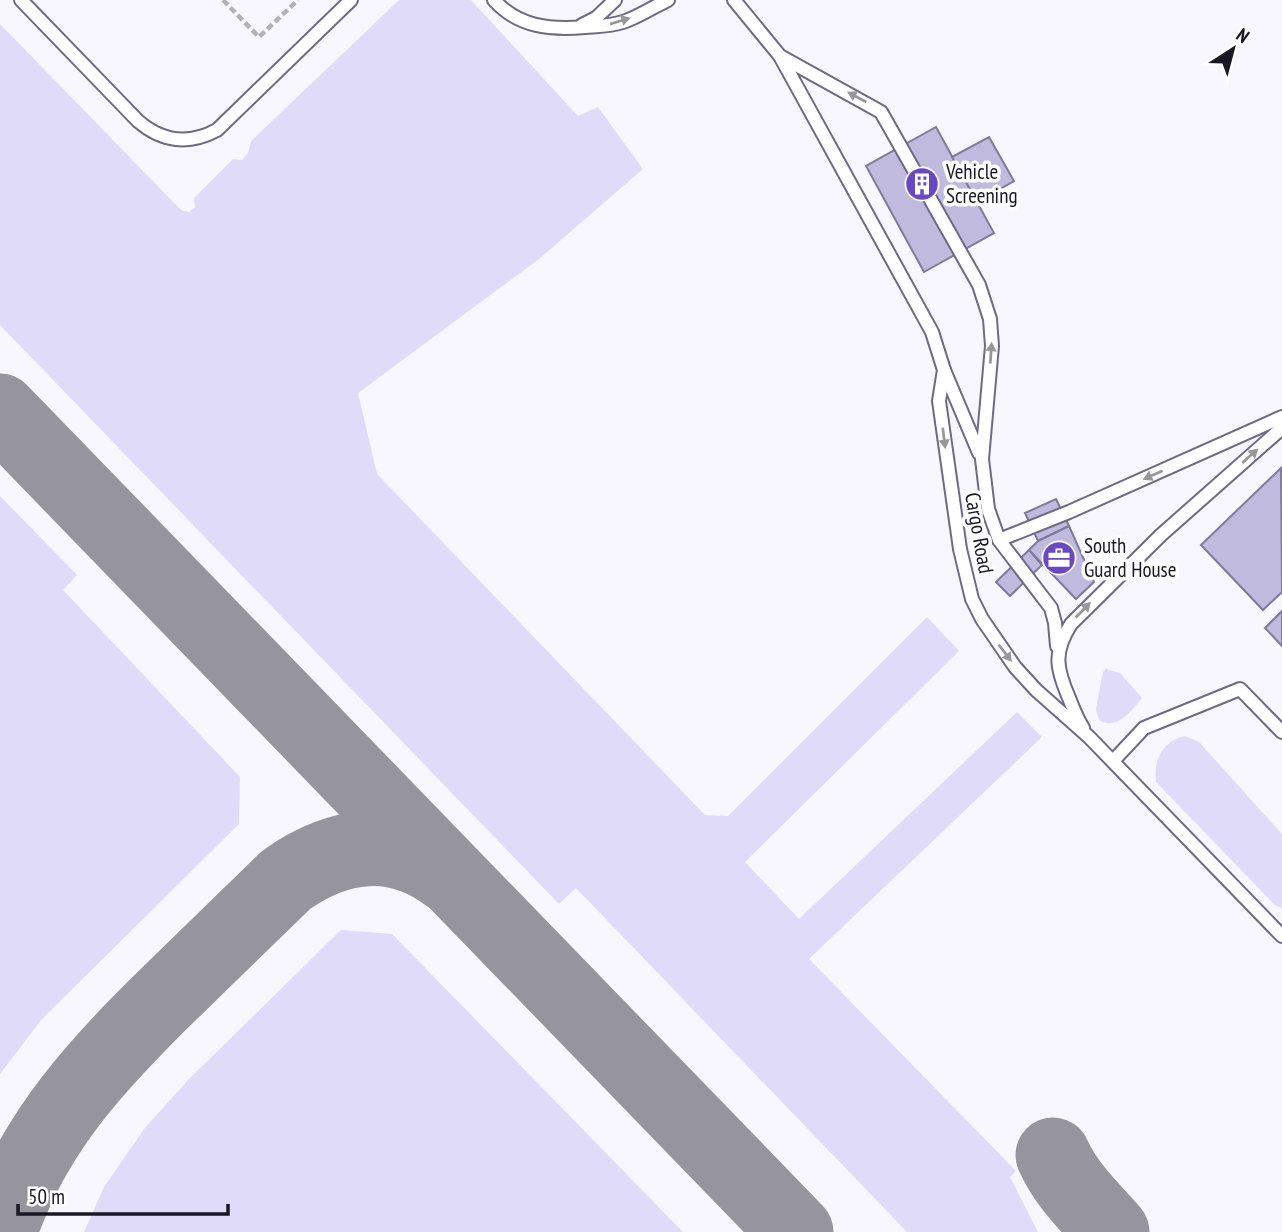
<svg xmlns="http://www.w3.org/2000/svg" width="1282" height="1232" font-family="'PT Sans Narrow',sans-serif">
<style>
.green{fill:#dfdbf9}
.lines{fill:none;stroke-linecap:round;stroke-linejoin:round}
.taxiway{stroke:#96959e;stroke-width:75}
.building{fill:#c0bbde;stroke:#7e7a9a;stroke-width:2}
.service-casing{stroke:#6d6988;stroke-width:16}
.path{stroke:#b2b1bb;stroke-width:4.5;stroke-dasharray:7 3.5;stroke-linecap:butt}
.service{stroke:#fff;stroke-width:12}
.oneway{fill:#98979c}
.labels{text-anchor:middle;stroke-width:7;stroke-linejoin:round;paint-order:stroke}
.poi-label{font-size:21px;fill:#191824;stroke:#fff;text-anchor:start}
.street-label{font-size:21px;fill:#191824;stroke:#fff}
</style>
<rect width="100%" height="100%" fill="#f8f7ff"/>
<!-- green -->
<g class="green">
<path d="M399,0H471L578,116L598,107L643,169L539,259L358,393L377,474L705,815L728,816L927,617L959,651L745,862L799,919L1017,712L1042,737L809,959L1016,1171L1010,1177L1038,1232H907L576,888L559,904L0,325V24L181,210L189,212L195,207L194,198L233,159L242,160L248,153L251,141Z"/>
<path d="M0,496L77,575L63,590L240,777L239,824L41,1020L0,1074Z"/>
<path d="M1106,669L1120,673L1142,698C1131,711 1117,731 1099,720L1096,709L1103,672Z"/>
<path d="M1185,736L1199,742L1282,834V908L1275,905L1156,782C1153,761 1162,741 1185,736Z"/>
<path d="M341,930L392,934L683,1232H84L104,1187L144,1129L189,1079Z"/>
</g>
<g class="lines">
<!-- taxiway -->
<g class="taxiway">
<path d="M0,411L796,1232"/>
<path d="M1053,1155C1066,1185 1091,1208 1112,1232"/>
<path d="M0,1231C34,1130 101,1060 175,988C212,952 249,916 286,880C338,843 395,835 449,876"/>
</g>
</g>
<!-- building -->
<g class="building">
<path d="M936,127L994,233L924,272L866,166Z"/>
<path d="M989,137L1014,181L977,202L952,157Z"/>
<path d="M1281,468L1282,592L1263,610L1201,545Z"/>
<path d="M1056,499L1069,526L1038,541L1025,513Z"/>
<path d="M1069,526L1094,582L1076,599L1029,550L1038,541Z"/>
<path d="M1029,550L1042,565L1010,596L996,582Z"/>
<path d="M1282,611V646L1265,628Z"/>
</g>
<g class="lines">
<!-- service casing -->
<g class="service-casing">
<g id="service">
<path d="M21,0L138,121C162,142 189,145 217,130L351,0"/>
<path d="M494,0C518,27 550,30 585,27C597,26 611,26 623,22C638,17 653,7 668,0"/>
<path d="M734,0L780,56L881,112L979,285L990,319L992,346L982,459L988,509L999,540L1069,512L1282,417"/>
<path d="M582,25L596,18L615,0"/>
<path d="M780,56L932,332L944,370L939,401L960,549L972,599L982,619L1015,667L1036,690L1089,737L1282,936"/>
<path d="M944,370L979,453"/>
<path d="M999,540L1051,608L1055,623L1057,646"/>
<path d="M1083,728C1077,719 1073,708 1069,698C1056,668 1053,652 1071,624L1161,535L1282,428"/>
<path d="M1113,761L1144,728L1240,689L1282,732"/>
</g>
</g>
<!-- path -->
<path class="path" d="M223,0L259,37L298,0"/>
<!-- service -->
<use href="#service" class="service"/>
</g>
<!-- one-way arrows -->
<defs><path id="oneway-solid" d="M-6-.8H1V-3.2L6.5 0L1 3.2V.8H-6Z" transform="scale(1.75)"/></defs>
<g class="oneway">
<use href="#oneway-solid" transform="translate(620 21) rotate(-17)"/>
<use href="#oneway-solid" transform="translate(857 97) rotate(-152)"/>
<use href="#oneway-solid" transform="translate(991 353) rotate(-86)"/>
<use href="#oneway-solid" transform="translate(944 438) rotate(83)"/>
<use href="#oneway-solid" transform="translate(1250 456) rotate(-42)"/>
<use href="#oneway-solid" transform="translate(1153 475) rotate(156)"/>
<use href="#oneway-solid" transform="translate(1083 610) rotate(-46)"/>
<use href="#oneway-solid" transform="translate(1005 653) rotate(53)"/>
</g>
<!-- icons -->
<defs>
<g id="building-disc" transform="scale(1.75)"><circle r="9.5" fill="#6948c1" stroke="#fff"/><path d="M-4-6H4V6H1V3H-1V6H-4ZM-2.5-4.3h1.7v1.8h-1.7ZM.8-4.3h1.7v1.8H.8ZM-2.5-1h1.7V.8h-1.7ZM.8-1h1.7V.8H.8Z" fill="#fff"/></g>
<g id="office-disc" transform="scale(1.75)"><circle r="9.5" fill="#6948c1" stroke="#fff"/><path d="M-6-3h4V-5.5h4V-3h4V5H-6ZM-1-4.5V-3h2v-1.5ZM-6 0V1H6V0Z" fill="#fff"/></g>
</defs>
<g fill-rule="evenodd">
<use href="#building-disc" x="922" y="184"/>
<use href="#office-disc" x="1059" y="558"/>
</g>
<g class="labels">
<!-- poi labels -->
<g class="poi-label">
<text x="946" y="179">Vehicle<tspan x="946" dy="24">Screening</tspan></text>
<text x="1084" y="553">South<tspan x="1084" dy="24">Guard House</tspan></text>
</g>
<!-- street labels -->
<g class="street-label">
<text transform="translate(979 533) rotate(80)" y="7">Cargo Road</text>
</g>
</g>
<!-- north arrow -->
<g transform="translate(1233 49) rotate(36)" stroke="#ffffff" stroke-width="5" paint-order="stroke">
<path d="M0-5L12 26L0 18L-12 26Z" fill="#191824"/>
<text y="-10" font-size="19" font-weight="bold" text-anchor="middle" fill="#191824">N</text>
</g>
<!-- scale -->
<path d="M18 1204v10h210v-10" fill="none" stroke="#191824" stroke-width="3.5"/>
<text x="28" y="1204" font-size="21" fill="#191824" stroke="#ffffff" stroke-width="5" paint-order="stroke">50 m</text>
</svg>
